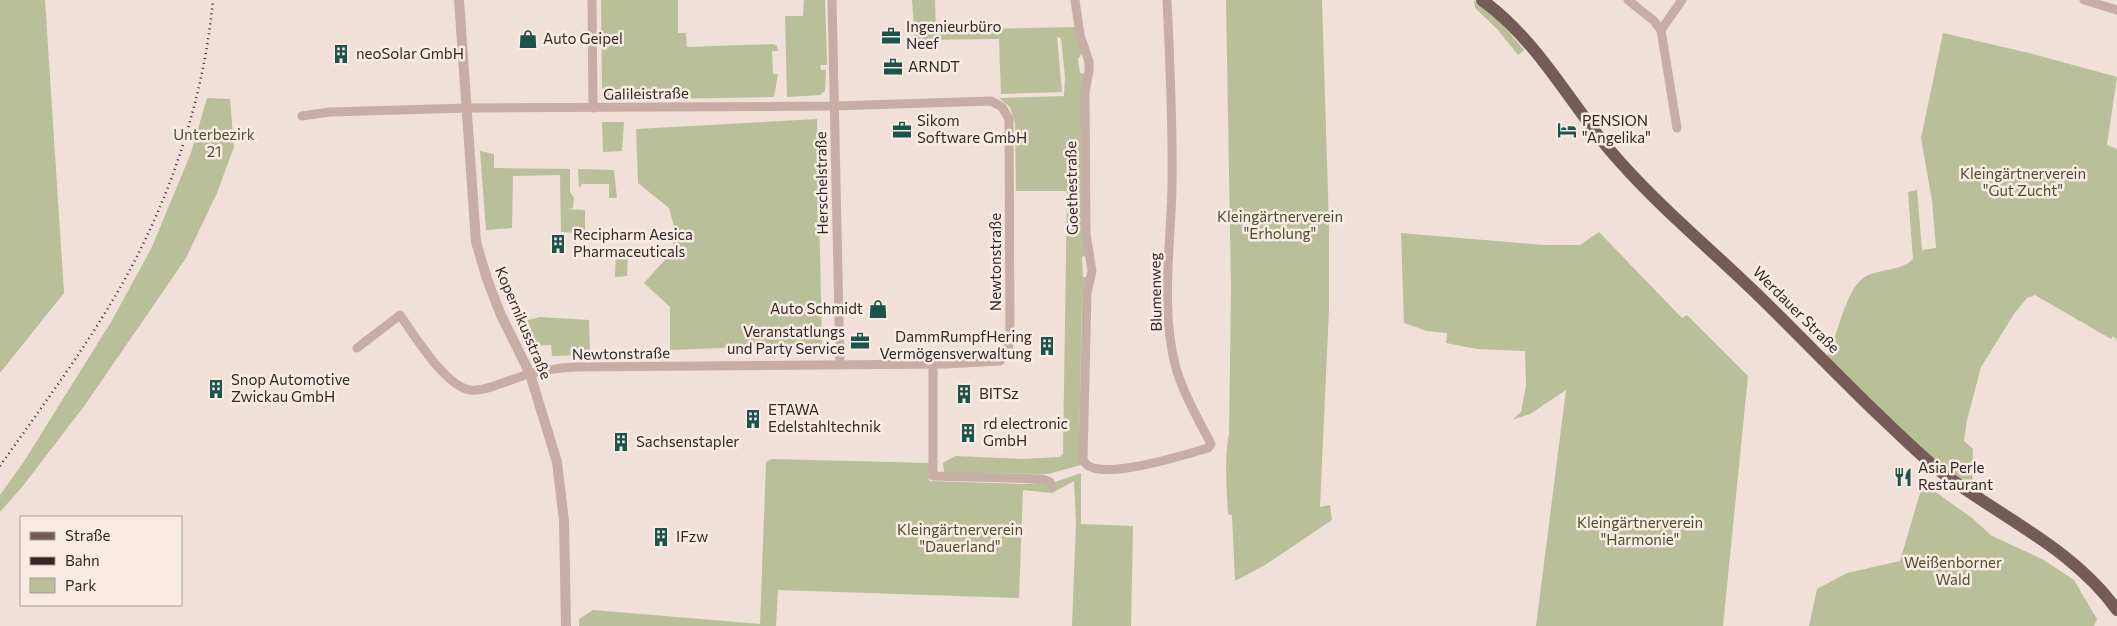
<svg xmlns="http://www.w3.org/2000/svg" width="2117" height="626" font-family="Commissioner,sans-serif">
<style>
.green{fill:#b9bf98}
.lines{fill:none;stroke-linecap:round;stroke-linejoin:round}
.minor{stroke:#c8ada4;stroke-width:9}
.tertiary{stroke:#c8ada4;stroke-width:10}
.primary{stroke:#755b57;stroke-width:12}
.rail{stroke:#332726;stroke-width:2.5;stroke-dasharray:1 4;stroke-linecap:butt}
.labels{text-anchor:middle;stroke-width:5;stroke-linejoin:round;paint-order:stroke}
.poi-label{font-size:15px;fill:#332726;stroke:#f8ebe4;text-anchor:start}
.street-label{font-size:15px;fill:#332726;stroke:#f8ebe4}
.park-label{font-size:15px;fill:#4a512a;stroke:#f8ebe4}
</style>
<rect width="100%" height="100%" fill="#f0e0d8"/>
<!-- green -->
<g class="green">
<path d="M0,0H45L64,293L0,373Z"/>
<path d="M601,0H678V33H686L687,47L773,44L777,46L778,51H772L773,74H778L774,97L609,100L602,88Z"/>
<path d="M804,0H825L827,65H820L821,70H826L825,91L820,95L787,97L785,16H803Z"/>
<path d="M912,0H935L936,30L1076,27L1083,52L1078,59L1080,73L1086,74L1088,255L1082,257L1083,277H1089L1085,282L1082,300L1079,448L1081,465L1048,474L953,473L944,472L943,463L955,456L1021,459L1060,457L1063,454L1067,191H1016L1015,123L1010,107L999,98L1064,96L1065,77L1061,38L1057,37L1062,92L1001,94L999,39L915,40Z"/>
<path d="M1226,0H1322L1329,226V309L1320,507L1330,505L1332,520L1265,565L1235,581L1232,515L1228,514C1227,494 1224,453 1229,435L1231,289Z"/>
<path d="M1474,0L1502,24L1524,50L1518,55L1497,29L1475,8Z"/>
<path d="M1943,33L2029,53L2117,77L2107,145L2117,149V340L2113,336L2111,339L2035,295L2027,298L2014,314L1981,367L1967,420L1964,441L1973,449L1972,490L1921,452L1827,356C1838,335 1845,292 1863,278C1879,268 1900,272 1913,259L1908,192L1917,190L1922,250L1936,248L1932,201L1921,138Z"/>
<path d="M207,98L230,99L234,147L217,193L186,258L85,405L22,487L0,512V495L23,463L111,322L151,249L191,153Z"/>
<path d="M817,119L822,344L670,350V307L644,283L673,251L674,226L669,208L638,183L636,129Z"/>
<path d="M602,122H624L622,151L603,152Z"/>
<path d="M480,151L494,154V168L570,169V192L574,198L573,208L567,209L585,210V233L561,232L560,175L513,176L512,228L486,230Z"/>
<path d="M578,169L614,170L617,198H609V184H582L579,188Z"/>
<path d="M1599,232L1682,318L1687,315L1748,376L1723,626H1536L1566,390L1530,414L1512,420L1521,412L1526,386L1525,351L1477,349L1446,343L1447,333L1427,331L1404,323L1401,233L1545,245H1580Z"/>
<path d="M628,248L627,276L615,277L616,249Z"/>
<path d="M540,317L589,320L590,355L552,356L551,345L530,346L520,322Z"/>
<path d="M771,459L929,463V481L1023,484L1055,482L1081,473V524L1133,526L1131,626H1072L1076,522L1074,481L1052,493L1023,490L1019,598L778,590L776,626H579V619L593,610L760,624L766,462Z"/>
<path d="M1923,483L1972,518L1992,536L2042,559L2074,580L2097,619L2094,626H1809L1817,589L1847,573L1900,561Z"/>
</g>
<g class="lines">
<!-- minor -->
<g class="minor">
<path d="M592,0L593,108"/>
<path d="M832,0L840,365"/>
<path d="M1075,0L1080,35L1089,62V71L1085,92L1086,234L1092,271L1087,293L1083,458C1087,487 1190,453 1208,448L1211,444C1198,419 1184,395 1176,368C1160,310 1171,246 1172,186C1173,124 1170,62 1167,0"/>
<path d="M1628,0L1654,21L1661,30L1677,128"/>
<path d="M2084,0L2117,10"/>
<path d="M1661,30L1682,0"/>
<path d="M302,116L330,112L467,108L834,106L991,101L1002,107L1009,119L1010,341L1006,354L1000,361L946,364L575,367C560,368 544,370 529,374C513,378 486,392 470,390C445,386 414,335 400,315L357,348"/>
<path d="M933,364V476L1042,479L1050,482L1052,486"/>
</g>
<!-- tertiary -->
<path class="tertiary" d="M459,0L476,242L487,279L500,313L530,374L557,462L564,521L566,626"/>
<!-- primary -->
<path class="primary" d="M1482,0C1535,38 1567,98 1608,148C1654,203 1710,248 1761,298C1802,338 1842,380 1884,420C1902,437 1920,455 1940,471C1998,516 2073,548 2117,610"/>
<!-- rail -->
<path class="rail" d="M0,466C38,412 77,360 111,303C166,212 203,106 213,0"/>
</g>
<!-- icons -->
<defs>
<g id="office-bare" transform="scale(1.5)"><path d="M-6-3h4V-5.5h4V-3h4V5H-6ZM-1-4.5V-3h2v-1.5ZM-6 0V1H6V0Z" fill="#1c544c" stroke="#f8ebe4" stroke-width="2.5" paint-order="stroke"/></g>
<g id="shop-bare" transform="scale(1.5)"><path d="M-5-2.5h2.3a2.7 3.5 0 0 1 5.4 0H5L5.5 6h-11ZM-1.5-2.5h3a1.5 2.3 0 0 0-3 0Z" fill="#1c544c" stroke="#f8ebe4" stroke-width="2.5" paint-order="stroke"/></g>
<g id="building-bare" transform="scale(1.5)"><path d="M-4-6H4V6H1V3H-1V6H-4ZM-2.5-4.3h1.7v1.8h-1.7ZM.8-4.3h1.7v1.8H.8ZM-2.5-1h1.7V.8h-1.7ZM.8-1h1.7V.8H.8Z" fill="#1c544c" stroke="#f8ebe4" stroke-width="2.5" paint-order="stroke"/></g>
<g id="hotel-bare" transform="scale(1.5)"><path d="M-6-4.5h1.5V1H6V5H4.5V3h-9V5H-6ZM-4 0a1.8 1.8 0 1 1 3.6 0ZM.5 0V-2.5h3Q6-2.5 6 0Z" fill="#1c544c" stroke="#f8ebe4" stroke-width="2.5" paint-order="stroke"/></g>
<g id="restaurant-bare" transform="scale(1.5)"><path d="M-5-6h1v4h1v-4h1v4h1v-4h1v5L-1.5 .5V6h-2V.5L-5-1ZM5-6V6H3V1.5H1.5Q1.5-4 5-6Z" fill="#1c544c" stroke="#f8ebe4" stroke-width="2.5" paint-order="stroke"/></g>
</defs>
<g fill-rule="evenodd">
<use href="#office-bare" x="891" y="36"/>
<use href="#shop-bare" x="528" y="39"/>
<use href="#building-bare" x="341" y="54"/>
<use href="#office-bare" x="893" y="67"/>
<use href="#office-bare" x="902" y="130"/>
<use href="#hotel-bare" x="1567" y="130"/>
<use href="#building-bare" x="558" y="244"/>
<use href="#shop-bare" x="878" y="309"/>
<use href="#office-bare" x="860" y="341"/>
<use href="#building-bare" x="1047" y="346"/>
<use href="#building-bare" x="216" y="389"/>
<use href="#building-bare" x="964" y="394"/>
<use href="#building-bare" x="753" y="419"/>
<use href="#building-bare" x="968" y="433"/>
<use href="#building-bare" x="621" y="442"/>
<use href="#restaurant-bare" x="1903" y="477"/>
<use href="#building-bare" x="661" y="537"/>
</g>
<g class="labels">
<!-- poi labels -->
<g class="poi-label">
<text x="906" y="32">Ingenieurbüro<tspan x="906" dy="17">Neef</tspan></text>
<text x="543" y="44">Auto Geipel</text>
<text x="356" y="59">neoSolar GmbH</text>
<text x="908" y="72">ARNDT</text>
<text x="917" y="126">Sikom<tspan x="917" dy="17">Software GmbH</tspan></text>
<text x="1582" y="126">PENSION<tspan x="1582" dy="17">"Angelika"</tspan></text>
<text x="573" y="240">Recipharm Aesica<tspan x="573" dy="17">Pharmaceuticals</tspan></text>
<text x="863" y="314" text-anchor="end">Auto Schmidt</text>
<text x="845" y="337" text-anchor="end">Veranstatlungs<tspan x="845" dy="17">und Party Service</tspan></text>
<text x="1032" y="342" text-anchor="end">DammRumpfHering<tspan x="1032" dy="17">Vermögensverwaltung</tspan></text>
<text x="231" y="385">Snop Automotive<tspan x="231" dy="17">Zwickau GmbH</tspan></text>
<text x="979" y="399">BITSz</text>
<text x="768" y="415">ETAWA<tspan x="768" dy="17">Edelstahltechnik</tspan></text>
<text x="983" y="429">rd electronic<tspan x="983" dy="17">GmbH</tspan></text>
<text x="636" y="447">Sachsenstapler</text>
<text x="1918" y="473">Asia Perle<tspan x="1918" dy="17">Restaurant</tspan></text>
<text x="676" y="542">IFzw</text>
</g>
<!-- street labels -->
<g class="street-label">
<text transform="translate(646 94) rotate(-1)" y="5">Galileistraße</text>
<text transform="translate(822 183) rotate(-91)" y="5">Herschelstraße</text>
<text transform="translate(1072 188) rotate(-91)" y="5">Goethestraße</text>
<text transform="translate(996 262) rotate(-90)" y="5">Newtonstraße</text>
<text transform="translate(1156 292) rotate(-91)" y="5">Blumenweg</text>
<text transform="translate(1796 310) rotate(45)" y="5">Werdauer Straße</text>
<text transform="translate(523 323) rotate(67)" y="5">Kopernikusstraße</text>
<text transform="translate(621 354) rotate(-1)" y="5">Newtonstraße</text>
</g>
<!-- park labels -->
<g class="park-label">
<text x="214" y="140">Unterbezirk<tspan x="214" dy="17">21</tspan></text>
<text x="2023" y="179">Kleingärtnerverein<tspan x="2023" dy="17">"Gut Zucht"</tspan></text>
<text x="1280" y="222">Kleingärtnerverein<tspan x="1280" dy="17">"Erholung"</tspan></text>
<text x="1640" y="528">Kleingärtnerverein<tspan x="1640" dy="17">"Harmonie"</tspan></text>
<text x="960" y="535">Kleingärtnerverein<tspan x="960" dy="17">"Dauerland"</tspan></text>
<text x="1953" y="568">Weißenborner<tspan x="1953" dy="17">Wald</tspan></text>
</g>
</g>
<!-- legend -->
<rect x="20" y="516" width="162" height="90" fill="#f8ebe4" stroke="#a99d98"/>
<rect x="30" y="532" width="25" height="8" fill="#755b57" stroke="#a99d98"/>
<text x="65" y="541" font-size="15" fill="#332726">Straße</text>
<rect x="30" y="557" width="25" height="8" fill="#332726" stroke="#a99d98"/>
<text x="65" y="566" font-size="15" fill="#332726">Bahn</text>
<rect x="30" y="578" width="25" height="15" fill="#b9bf98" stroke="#a99d98"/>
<text x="65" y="591" font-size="15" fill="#332726">Park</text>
</svg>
